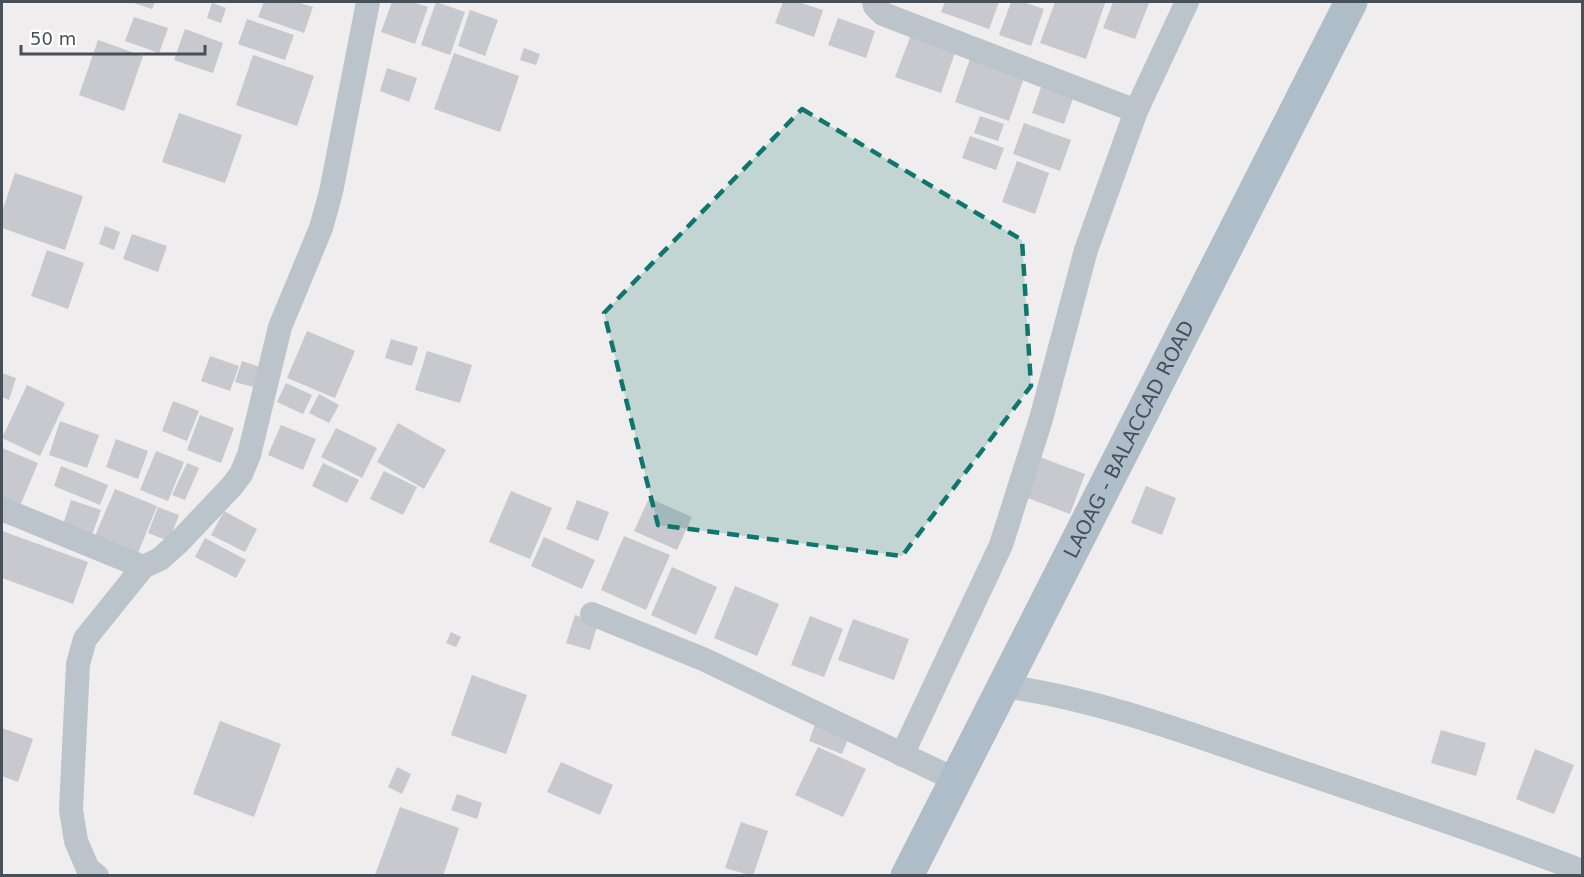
<svg xmlns="http://www.w3.org/2000/svg" width="1584" height="877" font-family="'DejaVu Sans',sans-serif">
<style>
.building{fill:#c7c9cf}
.lines{fill:none;stroke-linecap:round;stroke-linejoin:round}
.minor{stroke:#bcc4cb;stroke-width:24}
.primary{stroke:#afbdc9;stroke-width:33}
.marked{fill:#0f766e;fill-opacity:0.2;stroke:#0f766e;stroke-width:4.5;stroke-dasharray:12 8;stroke-linejoin:round}
.labels{text-anchor:middle;stroke-width:4.5;stroke-linejoin:round;paint-order:stroke}
.street-label{font-size:20px;fill:#475058;stroke:#fff}
</style>
<rect width="100%" height="100%" fill="#efeded"/>
<!-- building -->
<g class="building">
<path d="M131,2H155L152,9Z"/>
<path d="M264,2H297L313,7L304,33L258,17Z"/>
<path d="M392,2H412L428,7L415,44L381,32Z"/>
<path d="M436,2L465,12L450,55L421,45Z"/>
<path d="M783,2H798L823,10L814,37L775,23Z"/>
<path d="M945,2H999L989,29L941,12Z"/>
<path d="M1011,2H1023L1044,9L1031,46L999,35Z"/>
<path d="M1055,2L1105,3L1086,59L1040,43Z"/>
<path d="M1113,2L1149,3L1135,39L1103,28Z"/>
<path d="M212,3L226,8L221,23L207,18Z"/>
<path d="M470,10L498,20L485,56L458,46Z"/>
<path d="M134,17L168,28L159,53L125,41Z"/>
<path d="M838,18L875,31L866,58L828,45Z"/>
<path d="M247,19L294,35L285,60L238,44Z"/>
<path d="M185,29L223,43L213,73L174,60Z"/>
<path d="M911,35L956,50L941,93L895,77Z"/>
<path d="M98,40L143,56L124,111L79,95Z"/>
<path d="M524,48L540,54L536,65L520,60Z"/>
<path d="M973,50L1027,69L1009,121L955,102Z"/>
<path d="M454,53L519,76L500,132L434,109Z"/>
<path d="M253,55L314,76L297,126L236,105Z"/>
<path d="M387,68L417,78L409,102L380,91Z"/>
<path d="M1044,79L1076,90L1064,124L1032,113Z"/>
<path d="M179,113L242,135L225,183L162,162Z"/>
<path d="M980,116L1004,124L998,141L974,133Z"/>
<path d="M1024,123L1071,140L1060,171L1013,154Z"/>
<path d="M970,136L1004,148L996,170L962,158Z"/>
<path d="M1017,161L1049,173L1035,214L1002,202Z"/>
<path d="M15,173L83,196L65,250L2,228V212Z"/>
<path d="M105,226L120,232L114,250L99,244Z"/>
<path d="M132,234L167,246L158,272L123,259Z"/>
<path d="M47,250L84,263L68,309L31,296Z"/>
<path d="M307,331L355,351L335,398L287,378Z"/>
<path d="M391,339L418,347L412,366L385,358Z"/>
<path d="M427,351L472,365L460,403L415,390Z"/>
<path d="M210,356L239,366L230,391L201,381Z"/>
<path d="M242,361L260,367L253,387L235,382Z"/>
<path d="M2,373L16,378L9,400L2,397Z"/>
<path d="M286,383L312,395L303,414L277,402Z"/>
<path d="M27,385L65,403L40,456L2,438Z"/>
<path d="M319,394L339,405L329,423L309,413Z"/>
<path d="M173,401L199,411L187,441L162,431Z"/>
<path d="M200,415L234,428L221,463L187,450Z"/>
<path d="M60,421L99,435L87,468L49,455Z"/>
<path d="M398,423L446,450L424,489L377,462Z"/>
<path d="M281,425L316,439L303,470L268,455Z"/>
<path d="M336,428L377,448L362,478L321,457Z"/>
<path d="M116,439L148,451L138,479L106,467Z"/>
<path d="M2,448L38,463L20,506L2,499Z"/>
<path d="M156,451L184,462L168,501L140,490Z"/>
<path d="M1040,457L1085,474L1070,514L1025,497Z"/>
<path d="M187,463L199,468L185,500L172,495Z"/>
<path d="M323,463L359,480L347,503L312,486Z"/>
<path d="M61,466L108,485L100,505L54,486Z"/>
<path d="M384,471L417,487L403,515L370,499Z"/>
<path d="M1146,486L1176,498L1162,535L1131,523Z"/>
<path d="M115,489L157,506L138,553L95,536Z"/>
<path d="M511,491L552,508L530,559L489,542Z"/>
<path d="M649,498L692,517L677,550L634,531Z"/>
<path d="M71,500L101,510L92,535L63,525Z"/>
<path d="M577,500L609,512L598,541L566,529Z"/>
<path d="M158,507L179,515L169,541L148,533Z"/>
<path d="M224,511L257,529L245,552L211,535Z"/>
<path d="M2,531L88,562L73,604L2,578Z"/>
<path d="M624,536L670,555L646,610L601,590Z"/>
<path d="M544,537L595,560L582,589L531,566Z"/>
<path d="M205,538L246,560L236,578L195,557Z"/>
<path d="M672,567L717,587L696,635L651,615Z"/>
<path d="M735,586L779,604L757,656L714,638Z"/>
<path d="M575,615L598,623L590,650L566,643Z"/>
<path d="M810,616L843,629L824,677L791,665Z"/>
<path d="M853,619L909,639L894,680L838,660Z"/>
<path d="M451,632L461,637L456,647L446,643Z"/>
<path d="M472,675L527,695L506,754L451,735Z"/>
<path d="M817,719L851,732L842,754L809,741Z"/>
<path d="M220,721L281,744L254,817L193,794Z"/>
<path d="M2,728L33,739L18,782L2,776Z"/>
<path d="M1441,730L1486,743L1476,776L1431,763Z"/>
<path d="M818,747L866,769L843,817L795,795Z"/>
<path d="M1535,749L1574,765L1554,814L1516,799Z"/>
<path d="M561,762L613,785L600,815L547,792Z"/>
<path d="M397,767L411,774L402,794L388,787Z"/>
<path d="M457,794L482,803L477,819L451,810Z"/>
<path d="M400,807L459,828L443,876L375,875Z"/>
<path d="M741,822L768,831L753,876L725,868Z"/>
</g>
<g class="lines">
<!-- minor -->
<g class="minor">
<path d="M874,2L875,6L883,14L1136,111L1187,2"/>
<path d="M2,509L143,567"/>
<path d="M592,614L703,659L956,780"/>
<path d="M1003,686C1098,699 1188,733 1278,764C1380,799 1482,832 1582,871"/>
<path d="M902,755L1001,545L1041,419L1086,250L1136,111"/>
<path d="M97,876L88,869L76,841L71,810L78,664L85,639L143,567L160,559L179,542L232,486L241,474L249,455L280,327L321,228L331,192L368,2"/>
</g>
<!-- primary -->
<path class="primary" id="s1" d="M907,876L1351,2"/>
</g>
<!-- marked area -->
<path class="marked" d="M802,109L1022,240L1031,386L902,556L658,525L604,313Z"/>
<g class="labels">
<!-- street labels -->
<g class="street-label">
<text dy="7" stroke="none"><textPath href="#s1" startOffset="490">LAOAG - BALACCAD ROAD</textPath></text>
</g>
</g>
<!-- border -->
<rect width="1584" height="877" fill="none" stroke="#475058" stroke-width="6"/>
<!-- scale -->
<path d="M21 45v9h184v-9" fill="none" stroke="#475058" stroke-width="3"/>
<text x="30" y="45" font-size="18" fill="#475058" stroke="#ffffff" stroke-width="4.5" paint-order="stroke">50 m</text>
</svg>
